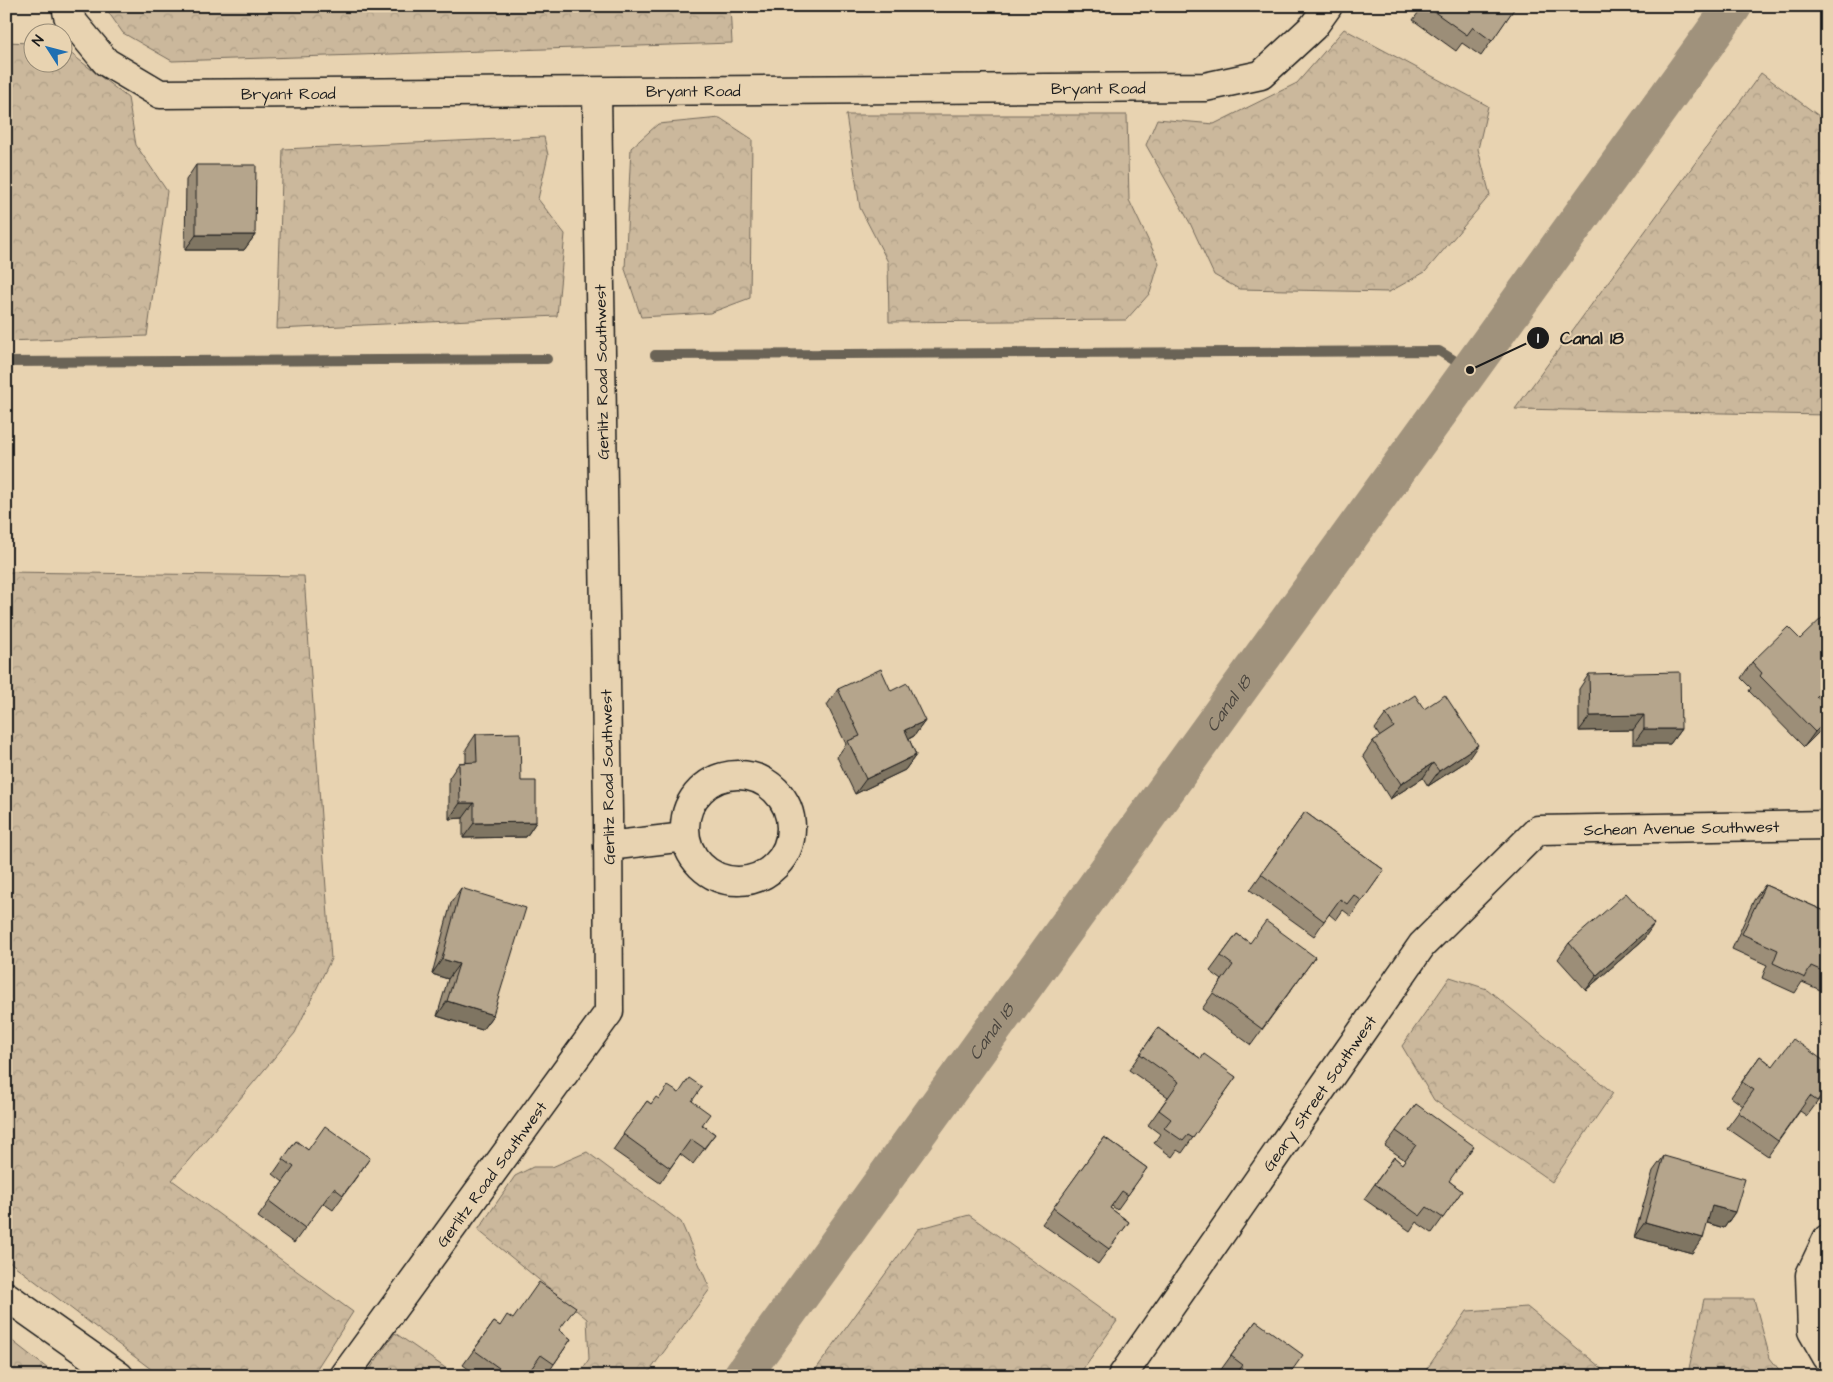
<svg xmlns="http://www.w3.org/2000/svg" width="1833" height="1382" font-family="'Architects Daughter',sans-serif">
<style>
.forest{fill:url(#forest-crowns);stroke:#746a5c}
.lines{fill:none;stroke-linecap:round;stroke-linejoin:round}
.stream{stroke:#6b6356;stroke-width:10}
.canal{stroke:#a0927c;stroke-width:38}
.street-casing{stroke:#1c1c1c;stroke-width:31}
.street{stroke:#e8d3b1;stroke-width:28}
.wall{fill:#9c8e78;stroke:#1c1c1c}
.shaded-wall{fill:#7f7462;stroke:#1c1c1c}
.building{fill:#b5a58c;stroke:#1c1c1c}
.labels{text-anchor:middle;stroke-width:4;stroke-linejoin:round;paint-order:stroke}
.street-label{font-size:16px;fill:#1c1c1c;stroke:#e8d3b1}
.water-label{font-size:18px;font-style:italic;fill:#4a453e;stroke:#e8d3b1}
.leader{fill:none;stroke:#1c1c1c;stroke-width:2}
.callout-dot{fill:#1c1c1c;stroke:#e8d3b1;stroke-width:2}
.mark-label{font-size:15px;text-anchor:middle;font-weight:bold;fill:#fff}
.callout-label{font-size:18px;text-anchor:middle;font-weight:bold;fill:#1c1c1c;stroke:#e8d3b1;stroke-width:4;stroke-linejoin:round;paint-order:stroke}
</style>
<defs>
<pattern id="forest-crowns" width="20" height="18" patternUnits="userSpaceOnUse" patternTransform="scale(1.25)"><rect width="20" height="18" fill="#cbb89c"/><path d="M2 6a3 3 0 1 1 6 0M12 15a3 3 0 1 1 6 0" fill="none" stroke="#ae9e86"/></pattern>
</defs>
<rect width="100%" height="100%" fill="#e8d3b1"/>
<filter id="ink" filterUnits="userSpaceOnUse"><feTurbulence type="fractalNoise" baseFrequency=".02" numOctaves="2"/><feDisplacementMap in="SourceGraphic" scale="10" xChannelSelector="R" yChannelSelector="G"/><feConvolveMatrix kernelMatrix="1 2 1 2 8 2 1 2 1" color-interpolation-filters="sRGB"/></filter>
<g filter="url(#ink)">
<!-- forest -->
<g class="forest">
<path d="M104,6H730L732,43L172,61L123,33Z"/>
<path d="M1344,29L1488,106L1478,149L1490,195L1425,272L1389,292L1239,289L1214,275L1190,223L1146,145L1157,119L1214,124L1297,83Z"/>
<path d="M6,42L32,43V62H62L63,50L69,52L128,98L136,145L167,191L147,336L6,341Z"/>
<path d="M1761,73L1827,122V415L1515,409Z"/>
<path d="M846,115H1127L1129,200L1159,263L1150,293L1126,320L889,322L888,262L860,208Z"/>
<path d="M720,118L752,139L750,298L710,313L641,317L625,269L631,148L658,124Z"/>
<path d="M544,137L548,155L538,199L565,234L557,316L277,329L283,149Z"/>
<path d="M6,572L304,576L331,959L295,1033L172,1180L353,1312L312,1376H160L6,1259Z"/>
<path d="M1450,977L1487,989L1613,1093L1552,1182L1434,1100L1402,1046Z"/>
<path d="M587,1152L681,1222L710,1289L646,1376H578L589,1359L587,1319L478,1230L515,1176L533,1167H552Z"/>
<path d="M969,1215L1117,1321L1078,1376H811L918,1229Z"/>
<path d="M1704,1299H1754L1770,1358L1784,1376H1680L1688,1373Z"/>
<path d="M1527,1307L1611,1376H1422L1467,1311Z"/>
<path d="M395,1333L457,1376H365Z"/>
<path d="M6,1336L57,1376H6Z"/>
</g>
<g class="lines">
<!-- stream -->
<g class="stream">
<path d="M655,355L1439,351L1470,370"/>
<path d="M6,362L547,359"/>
</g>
<!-- canal -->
<path class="canal" id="s1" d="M742,1376L1733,6"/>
<!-- street casing -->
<g class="street-casing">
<g id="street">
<path id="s2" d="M66,6L68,16L106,62L160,94L1205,87L1261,75L1313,27L1328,6"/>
<circle cx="738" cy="828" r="53"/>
<path d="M608,846L685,837"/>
<path d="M1827,1239L1810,1275L1812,1331L1827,1357"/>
<path d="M6,1296L119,1376"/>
<path id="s3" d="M344,1376L609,1012L608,812L597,93"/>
<path id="s4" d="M1122,1376L1422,945L1538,830L1827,825"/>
</g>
</g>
<!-- street -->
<use href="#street" class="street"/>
</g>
<!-- wall -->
<g class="wall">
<path d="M1423,6H1516L1481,56L1462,43L1456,51L1413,20Z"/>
<path d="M196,165L255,235L244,250H185L186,180Z"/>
<path d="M1752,662L1818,699L1827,708V723L1822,729L1804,747L1749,691L1751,688L1741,678Z"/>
<path d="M1589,674L1681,729L1670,744H1633V730L1579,731V689Z"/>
<path d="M838,689L891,691L925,721L914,736L909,739L916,755L905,770L855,794L837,757L846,744L827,705Z"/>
<path d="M1424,709L1467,761L1428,786L1423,778L1390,799L1363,756L1373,741L1380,737L1375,729L1386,714Z"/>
<path d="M476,734L521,781L536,822L526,837L463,838V818L449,819V778L459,763L466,762V749Z"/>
<path d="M1305,812L1384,870L1351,916L1343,910L1336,920L1329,914L1314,936L1250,890Z"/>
<path d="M1765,885L1827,912V990L1825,992L1802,982L1795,993L1762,978L1767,965L1732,949L1754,900Z"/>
<path d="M461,888L493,1015L482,1030L437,1016L448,979L432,974L451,903Z"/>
<path d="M1237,934L1250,943L1315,957L1251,1045L1202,1009L1222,980L1210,971Z"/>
<path d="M1643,940L1586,990L1558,959L1569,943Z"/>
<path d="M1158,1028L1201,1059L1236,1077L1182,1153L1177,1150L1172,1157L1154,1143L1160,1134L1148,1125L1168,1097L1129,1070Z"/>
<path d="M1760,1056L1773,1066L1827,1089L1807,1116L1800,1111L1768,1156L1727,1128L1743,1106L1731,1097Z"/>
<path d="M659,1099L692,1101L703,1125L715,1134L693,1164L680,1154L660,1183L613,1150L647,1101L651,1104Z"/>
<path d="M1416,1104L1449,1181L1462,1191L1432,1233L1416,1222L1410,1231L1364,1199L1394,1157L1402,1164L1405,1160L1385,1146Z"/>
<path d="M1104,1137L1147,1168L1117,1210L1112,1206L1110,1208L1129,1222L1098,1264L1042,1224Z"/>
<path d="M296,1141L308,1150L370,1158L333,1210L323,1203L294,1243L258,1217L283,1182L273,1174Z"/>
<path d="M1664,1156L1735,1212L1724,1228L1707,1223L1692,1253L1634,1237L1653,1171Z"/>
<path d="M513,1319L559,1330L571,1339L546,1376H538L530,1370L526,1376H478L463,1365L494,1322L500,1326Z"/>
<path d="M1256,1321L1288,1376H1226L1220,1371Z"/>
</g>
<!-- shaded-wall -->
<g class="shaded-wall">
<path d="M781,6H826L822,11L778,10Z"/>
<path d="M1081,6H1120L1081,7Z"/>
<path d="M196,235H255L244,250H185Z"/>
<path d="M1827,686V691L1806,712L1816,697Z"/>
<path d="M1644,715L1633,730L1579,731L1590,716Z"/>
<path d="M1827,720V723L1822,729L1804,747L1815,732Z"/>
<path d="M925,721L914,736L894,746L905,730Z"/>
<path d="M1644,729H1681L1670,744H1633Z"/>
<path d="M1478,745L1467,761L1428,786L1439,771Z"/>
<path d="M916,755L905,770L855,794L866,779Z"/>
<path d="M1433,763L1423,778L1390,799L1401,784Z"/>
<path d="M460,803H474L463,818L449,819Z"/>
<path d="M536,822L526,837L463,838L474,823Z"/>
<path d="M1654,924L1643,940L1586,990L1597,975Z"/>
<path d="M442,959L459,964L448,979L432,974Z"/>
<path d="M447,1001L493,1015L482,1030L437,1016Z"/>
<path d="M1712,1206L1735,1212L1724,1228L1701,1221Z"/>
<path d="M1645,1222L1703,1238L1692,1253L1634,1237Z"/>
</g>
<!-- building -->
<g class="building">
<path d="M1426,6H1516L1492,41L1473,27L1467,35Z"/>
<path d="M196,165H256L255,235H196Z"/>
<path d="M1827,613V686L1816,697L1827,708V720L1815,732L1760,676L1762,673L1752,662L1788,627L1800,639Z"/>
<path d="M881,669L891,691L907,683L925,721L905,730L916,755L866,779L848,741L860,736L838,689Z"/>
<path d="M1680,672L1681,729H1644V715L1590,716L1589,674Z"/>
<path d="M1415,695L1424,709L1445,695L1478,745L1439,771L1433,763L1401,784L1373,741L1394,727L1386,714Z"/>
<path d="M520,733L521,781H536V822L474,823V803H460L459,763L477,762L476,734Z"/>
<path d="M1305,812L1384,870L1362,901L1354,895L1347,904L1340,899L1324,921L1261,874Z"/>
<path d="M1765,885L1827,912V973L1811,966L1805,978L1773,963L1778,950L1742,934Z"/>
<path d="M461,888L526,908L493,1015L447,1001L459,964L442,959Z"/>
<path d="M1626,893L1654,924L1597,975L1569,943Z"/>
<path d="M1266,921L1315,957L1262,1029L1213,993L1233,965L1221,956L1237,934L1250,943Z"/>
<path d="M1158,1028L1201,1059L1204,1054L1236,1077L1193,1138L1188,1135L1183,1141L1164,1128L1171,1119L1159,1110L1179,1082L1140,1054Z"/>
<path d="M1793,1039L1827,1063V1088L1817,1101L1810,1096L1778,1141L1738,1112L1754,1090L1742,1082L1760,1056L1773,1066Z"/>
<path d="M689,1078L702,1087L692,1101L710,1114L702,1125L715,1134L704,1148L691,1139L670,1168L623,1134L647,1101L651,1104L656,1097L659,1099L668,1086L679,1093Z"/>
<path d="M1416,1104L1474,1146L1449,1181L1462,1191L1443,1218L1427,1207L1420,1216L1375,1184L1394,1157L1402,1164L1416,1145L1396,1131Z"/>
<path d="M325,1126L370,1158L343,1195L334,1188L305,1228L269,1201L294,1167L283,1159L296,1141L308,1150Z"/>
<path d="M1104,1137L1147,1168L1128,1195L1122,1191L1110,1208L1129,1222L1109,1249L1053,1208Z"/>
<path d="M1664,1156L1745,1179L1735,1212L1712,1206L1703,1238L1645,1222Z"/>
<path d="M539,1282L576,1307L559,1330L571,1339L554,1364L541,1355L526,1376H510L474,1350L494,1322L500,1326L507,1315L513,1319Z"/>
<path d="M1256,1321L1303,1355L1288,1376H1235L1243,1365L1231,1356Z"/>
</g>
</g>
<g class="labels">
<!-- street labels -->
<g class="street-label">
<text dy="6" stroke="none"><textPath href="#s2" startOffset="1071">Bryant Road</textPath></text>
<text dy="6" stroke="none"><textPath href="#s2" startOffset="666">Bryant Road</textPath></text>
<text dy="6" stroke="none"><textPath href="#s2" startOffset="261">Bryant Road</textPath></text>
<text transform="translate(601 372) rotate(-91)" y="6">Gerlitz Road Southwest</text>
<text transform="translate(607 777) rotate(-91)" y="6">Gerlitz Road Southwest</text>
<text dy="6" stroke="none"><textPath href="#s4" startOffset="832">Schean Avenue Southwest</textPath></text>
<text dy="6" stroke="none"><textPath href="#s4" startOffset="345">Geary Street Southwest</textPath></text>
<text dy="6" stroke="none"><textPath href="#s3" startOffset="250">Gerlitz Road Southwest</textPath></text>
</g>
<!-- water labels -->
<g class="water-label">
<text dy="6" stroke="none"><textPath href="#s1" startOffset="830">Canal 18</textPath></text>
<text dy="6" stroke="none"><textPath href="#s1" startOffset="425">Canal 18</textPath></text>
</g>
</g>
<!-- callouts -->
<path class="leader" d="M1470 370L1538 338"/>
<g class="callout-dot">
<circle cx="1470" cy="370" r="5"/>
<circle cx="1538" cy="338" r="12"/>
</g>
<g class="mark-label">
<text x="1538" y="343">1</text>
</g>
<g class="callout-label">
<text x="1592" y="344">Canal 18</text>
</g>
<!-- margin -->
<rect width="1833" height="1382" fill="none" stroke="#e8d3b1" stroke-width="25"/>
<rect x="12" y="12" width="1808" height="1357" fill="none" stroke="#1c1c1c" stroke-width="2" filter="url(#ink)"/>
<!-- north arrow -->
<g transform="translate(48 48) rotate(306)"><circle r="24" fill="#e8d3b1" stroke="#968a75"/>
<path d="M0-4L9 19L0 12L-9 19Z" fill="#1f6fb2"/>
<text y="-8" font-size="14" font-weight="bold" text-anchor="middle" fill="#1c1c1c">N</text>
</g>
</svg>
